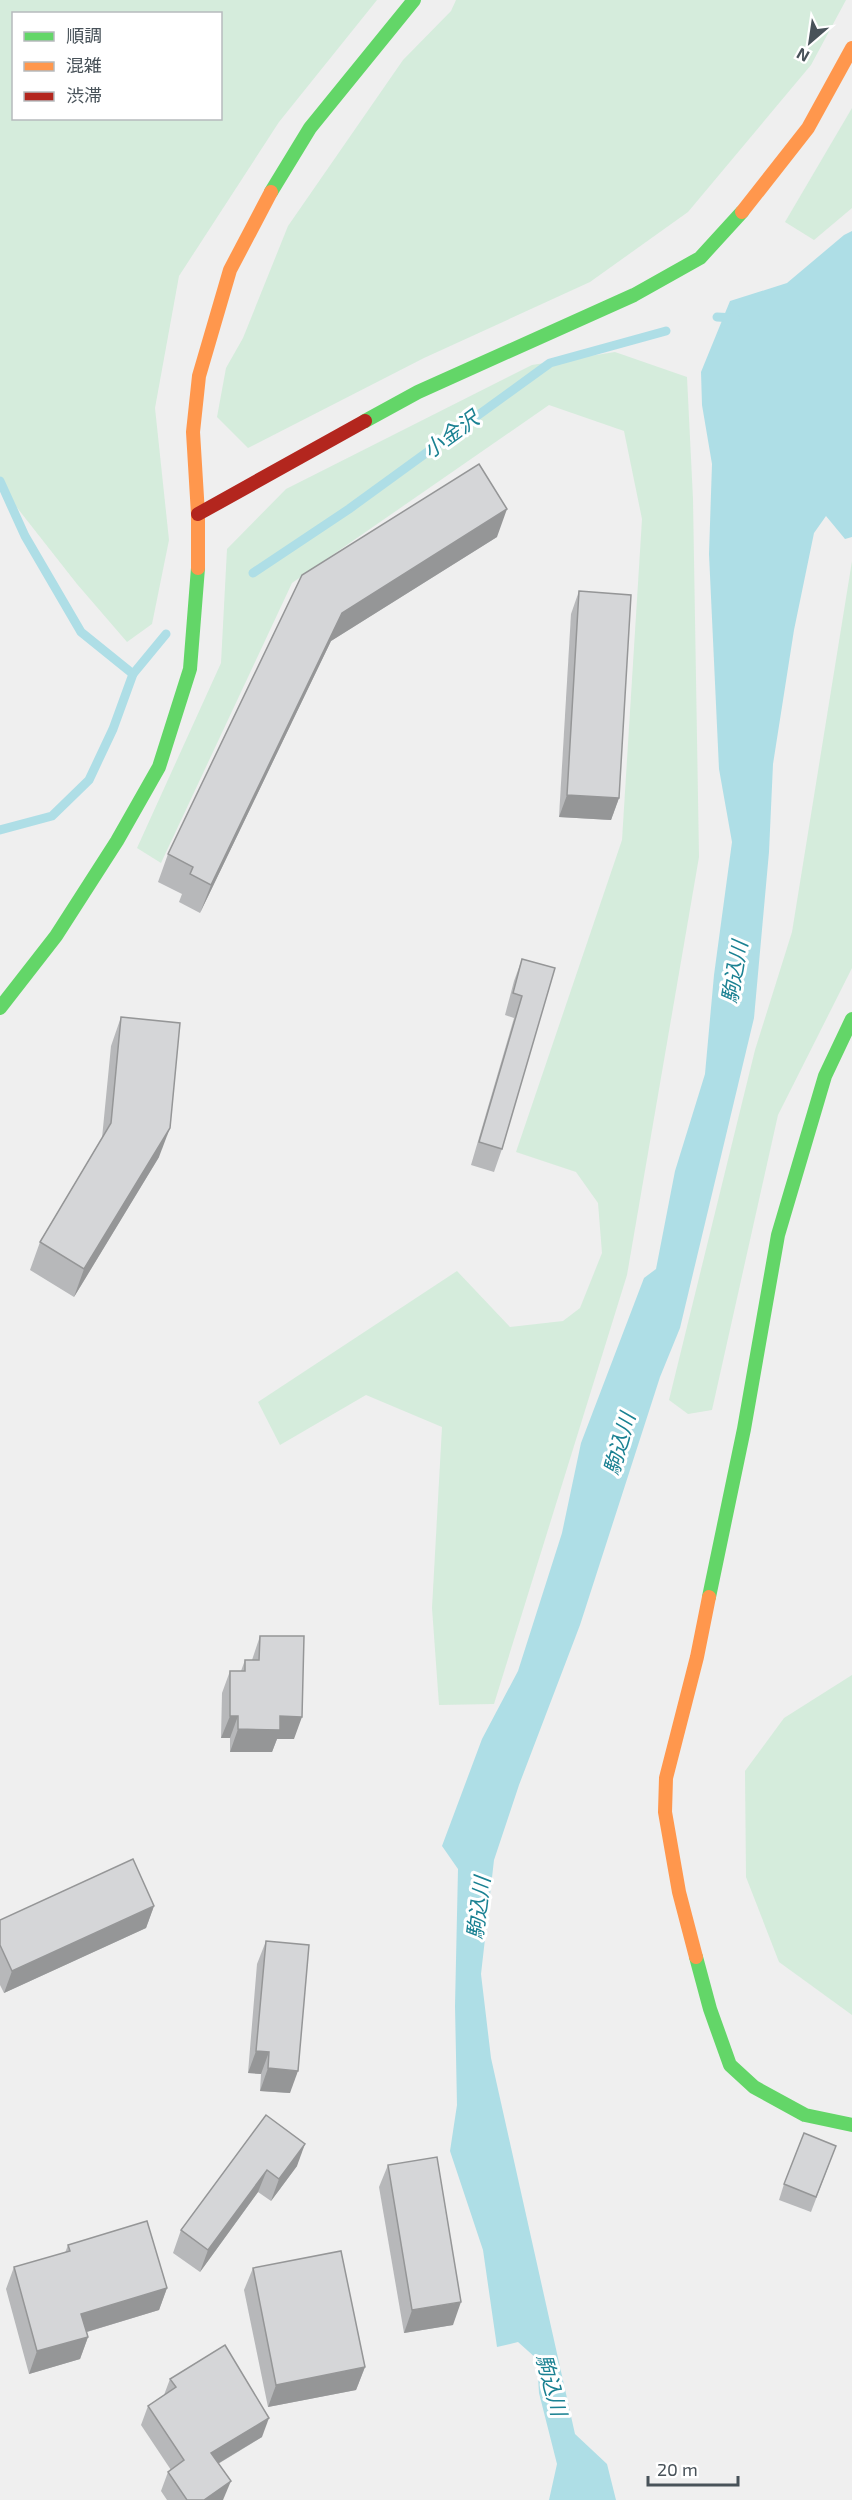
<svg xmlns="http://www.w3.org/2000/svg" width="852" height="2500" font-family="'Exo 2','Noto Sans JP',sans-serif">
<style>
.green{fill:#d5ecdc;fill-rule:evenodd}
.water{fill:#aedee6}
.lines{fill:none;stroke-linecap:round;stroke-linejoin:round}
.stream{stroke:#aedee6;stroke-width:9}
.fast{stroke:#63d668;stroke-width:14}
.slow{stroke:#ff974d;stroke-width:14}
.jam{stroke:#b3261e;stroke-width:14}
.wall{fill:#b7b8ba}
.shaded-wall{fill:#959697}
.building{fill:#d5d6d8;stroke:#959697;stroke-width:1.5}
.labels{text-anchor:middle;stroke-width:6;stroke-linejoin:round;paint-order:stroke}
.water-label{font-size:21px;font-style:italic;fill:#1a8192;stroke:#fff}
</style>
<rect width="100%" height="100%" fill="#efefef"/>
<!-- green -->
<g class="green">
<path d="M0,0H377L279,122L179,276L155,408L169,540L152,624L127,642L77,584L0,486ZM14,14H220V118H14Z"/>
<path d="M456,0H846L811,65L688,212L590,282L424,358L248,448L217,417L226,368L243,338L288,226L403,60L451,11Z"/>
<path d="M852,108V208L814,240L785,222Z"/>
<path d="M615,352L687,377L693,499L699,857L627,1275L494,1704L439,1705L432,1608L442,1427L366,1395L280,1445L258,1402L457,1271L510,1327L563,1321L580,1308L602,1253L598,1203L576,1172L516,1152L622,840L642,519L624,431L549,405L292,583L161,863L137,848L221,663L227,549L286,489L532,365Z"/>
<path d="M852,561V968L778,1115L712,1410L688,1414L669,1400L755,1050L792,932Z"/>
<path d="M852,1675V2015L779,1962L746,1877L745,1771L784,1718Z"/>
</g>
<!-- water -->
<path class="water" d="M852,231V537L845,539L826,516L814,533L794,630L773,764L769,852L754,1018L680,1328L660,1377L580,1625L519,1785L494,1860L481,1974L491,2058L575,2434L607,2464L616,2500H549L557,2464L539,2393L537,2359L518,2342L497,2347L483,2250L450,2151L457,2105L455,2006L458,1869L442,1846L482,1739L518,1671L562,1533L581,1443L644,1278L656,1269L675,1171L705,1074L714,975L732,842L719,769L709,554L712,464L702,405L701,372L730,301L787,283L844,235Z"/>
<g class="lines">
<!-- stream -->
<g class="stream">
<path d="M717,317L735,318"/>
<path d="M0,481L25,536L81,632L133,674"/>
<path d="M253,573L349,509L550,363L666,331"/>
<path d="M0,830L52,816L89,780L113,729L133,674L166,634"/>
</g>
<!-- fast -->
<g class="fast">
<path d="M271,192L310,128L414,0"/>
<path d="M365,421L418,392L634,295L700,258L742,212"/>
<path d="M0,1008L56,936L117,841L159,767L190,669L198,568"/>
<path d="M709,1597L744,1429L778,1235L825,1076L852,1019"/>
<path d="M696,1957L710,2009L730,2065L754,2087L805,2115L852,2125"/>
</g>
<!-- slow -->
<g class="slow">
<path d="M742,212L808,128L852,48"/>
<path d="M198,568V514L193,432L199,376L230,270L271,192"/>
<path d="M696,1957L679,1892L665,1812L666,1778L697,1657L709,1597"/>
</g>
<!-- jam -->
<path class="jam" d="M198,514L365,421"/>
</g>
<!-- wall -->
<g class="wall">
<path d="M497,537L331,641L200,913L179,902L182,894L158,882L168,854L302,575Z"/>
<path d="M579,591L619,798L611,820L559,817L571,614Z"/>
<path d="M522,959L555,968L502,1149L494,1172L471,1165L514,1018L505,1015L514,981Z"/>
<path d="M121,1017L159,1157L74,1297L30,1270L40,1242L102,1138L111,1046Z"/>
<path d="M260,1636L294,1739H277L272,1752H230V1738H221L222,1693L230,1671H241L245,1660H252Z"/>
<path d="M154,1906L146,1928L4,1993L0,1985V1920Z"/>
<path d="M266,1941L290,2093L260,2091L261,2074L248,2073L257,1964Z"/>
<path d="M266,2115L297,2166L271,2201L258,2192L200,2272L173,2253L181,2230Z"/>
<path d="M830,2162L811,2212L779,2200L784,2184Z"/>
<path d="M388,2165L453,2325L404,2333L379,2187Z"/>
<path d="M68,2245L167,2288L159,2310L87,2332L88,2337L80,2359L29,2374L6,2289L14,2267L65,2253Z"/>
<path d="M253,2268L365,2367L356,2390L268,2407L244,2290Z"/>
<path d="M170,2379L262,2437L218,2464L223,2500H167L161,2491L168,2472L171,2470L141,2425L148,2406L164,2395Z"/>
</g>
<!-- shaded-wall -->
<g class="shaded-wall">
<path d="M507,509L497,537L331,641L200,913L211,885L342,613Z"/>
<path d="M567,795L619,798L611,820L559,817Z"/>
<path d="M170,1128L159,1157L74,1297L84,1269Z"/>
<path d="M230,1716H238L230,1738H221Z"/>
<path d="M280,1716L302,1717L294,1739H277L272,1752H230L238,1729Z"/>
<path d="M154,1906L146,1928L4,1993L12,1971Z"/>
<path d="M256,2051L269,2052L261,2074L248,2073Z"/>
<path d="M268,2068L298,2071L290,2093L260,2091Z"/>
<path d="M305,2144L297,2166L271,2201L279,2179Z"/>
<path d="M267,2170L258,2192L200,2272L208,2250Z"/>
<path d="M167,2288L159,2310L73,2336L81,2314Z"/>
<path d="M461,2302L453,2325L404,2333L412,2310Z"/>
<path d="M88,2337L80,2359L29,2374L37,2351Z"/>
<path d="M365,2367L356,2390L268,2407L276,2385Z"/>
<path d="M269,2418L262,2437L204,2472L211,2453Z"/>
<path d="M231,2481L223,2500H204Z"/>
</g>
<!-- building -->
<g class="building">
<path d="M479,464L507,509L342,613L211,885L190,874L193,867L168,854L302,575Z"/>
<path d="M579,591L631,595L619,798L567,795Z"/>
<path d="M522,959L555,968L502,1149L479,1142L522,996L513,993Z"/>
<path d="M121,1017L180,1023L170,1128L84,1269L40,1242L111,1123Z"/>
<path d="M260,1636H304L302,1717L280,1716V1730L238,1729V1716H230V1671H245V1660H259Z"/>
<path d="M133,1859L154,1906L12,1971L0,1945V1920Z"/>
<path d="M266,1941L309,1945L298,2071L268,2068L269,2052L256,2051Z"/>
<path d="M266,2115L305,2144L279,2179L267,2170L208,2250L181,2230Z"/>
<path d="M804,2133L836,2146L816,2197L784,2184Z"/>
<path d="M437,2157L461,2302L412,2310L388,2165Z"/>
<path d="M147,2221L167,2288L81,2314L88,2337L37,2351L14,2267L70,2251L68,2245Z"/>
<path d="M341,2251L365,2367L276,2385L253,2268Z"/>
<path d="M225,2345L269,2418L211,2453L231,2481L204,2500H187L168,2472L184,2460L148,2406L176,2387L170,2379Z"/>
</g>
<g class="labels">
<!-- water labels -->
<g class="water-label">
<text transform="translate(451 435) rotate(-36)" y="7">小金沢</text>
<text transform="translate(735 972) rotate(-80)" y="7">駒込川</text>
<text transform="translate(620 1444) rotate(-74)" y="7">駒込川</text>
<text transform="translate(479 1908) rotate(-83)" y="7">駒込川</text>
<text transform="translate(551 2385) rotate(75)" y="7">駒込川</text>
</g>
</g>
<!-- legend -->
<rect x="12" y="12" width="210" height="108" fill="#ffffff" stroke="#b6babd" stroke-width="1.5"/>
<rect x="24" y="32" width="30" height="9" fill="#63d668" stroke="#b6babd" stroke-width="1.5"/>
<text x="66" y="42" font-size="18" fill="#485259">順調</text>
<rect x="24" y="62" width="30" height="9" fill="#ff974d" stroke="#b6babd" stroke-width="1.5"/>
<text x="66" y="72" font-size="18" fill="#485259">混雑</text>
<rect x="24" y="92" width="30" height="9" fill="#b3261e" stroke="#b6babd" stroke-width="1.5"/>
<text x="66" y="102" font-size="18" fill="#485259">渋滞</text>
<!-- north arrow -->
<g transform="translate(810 42) rotate(209)" stroke="#ffffff" stroke-width="4.5" paint-order="stroke">
<path d="M0-4.5L10 22L0 15L-10 22Z" fill="#485259"/>
<text y="-9" font-size="16" font-weight="bold" text-anchor="middle" fill="#485259">N</text>
</g>
<!-- scale -->
<path d="M648 2476v9h90v-9" fill="none" stroke="#485259" stroke-width="3"/>
<text x="657" y="2476" font-size="18" fill="#485259" stroke="#ffffff" stroke-width="4.5" paint-order="stroke">20 m</text>
</svg>
